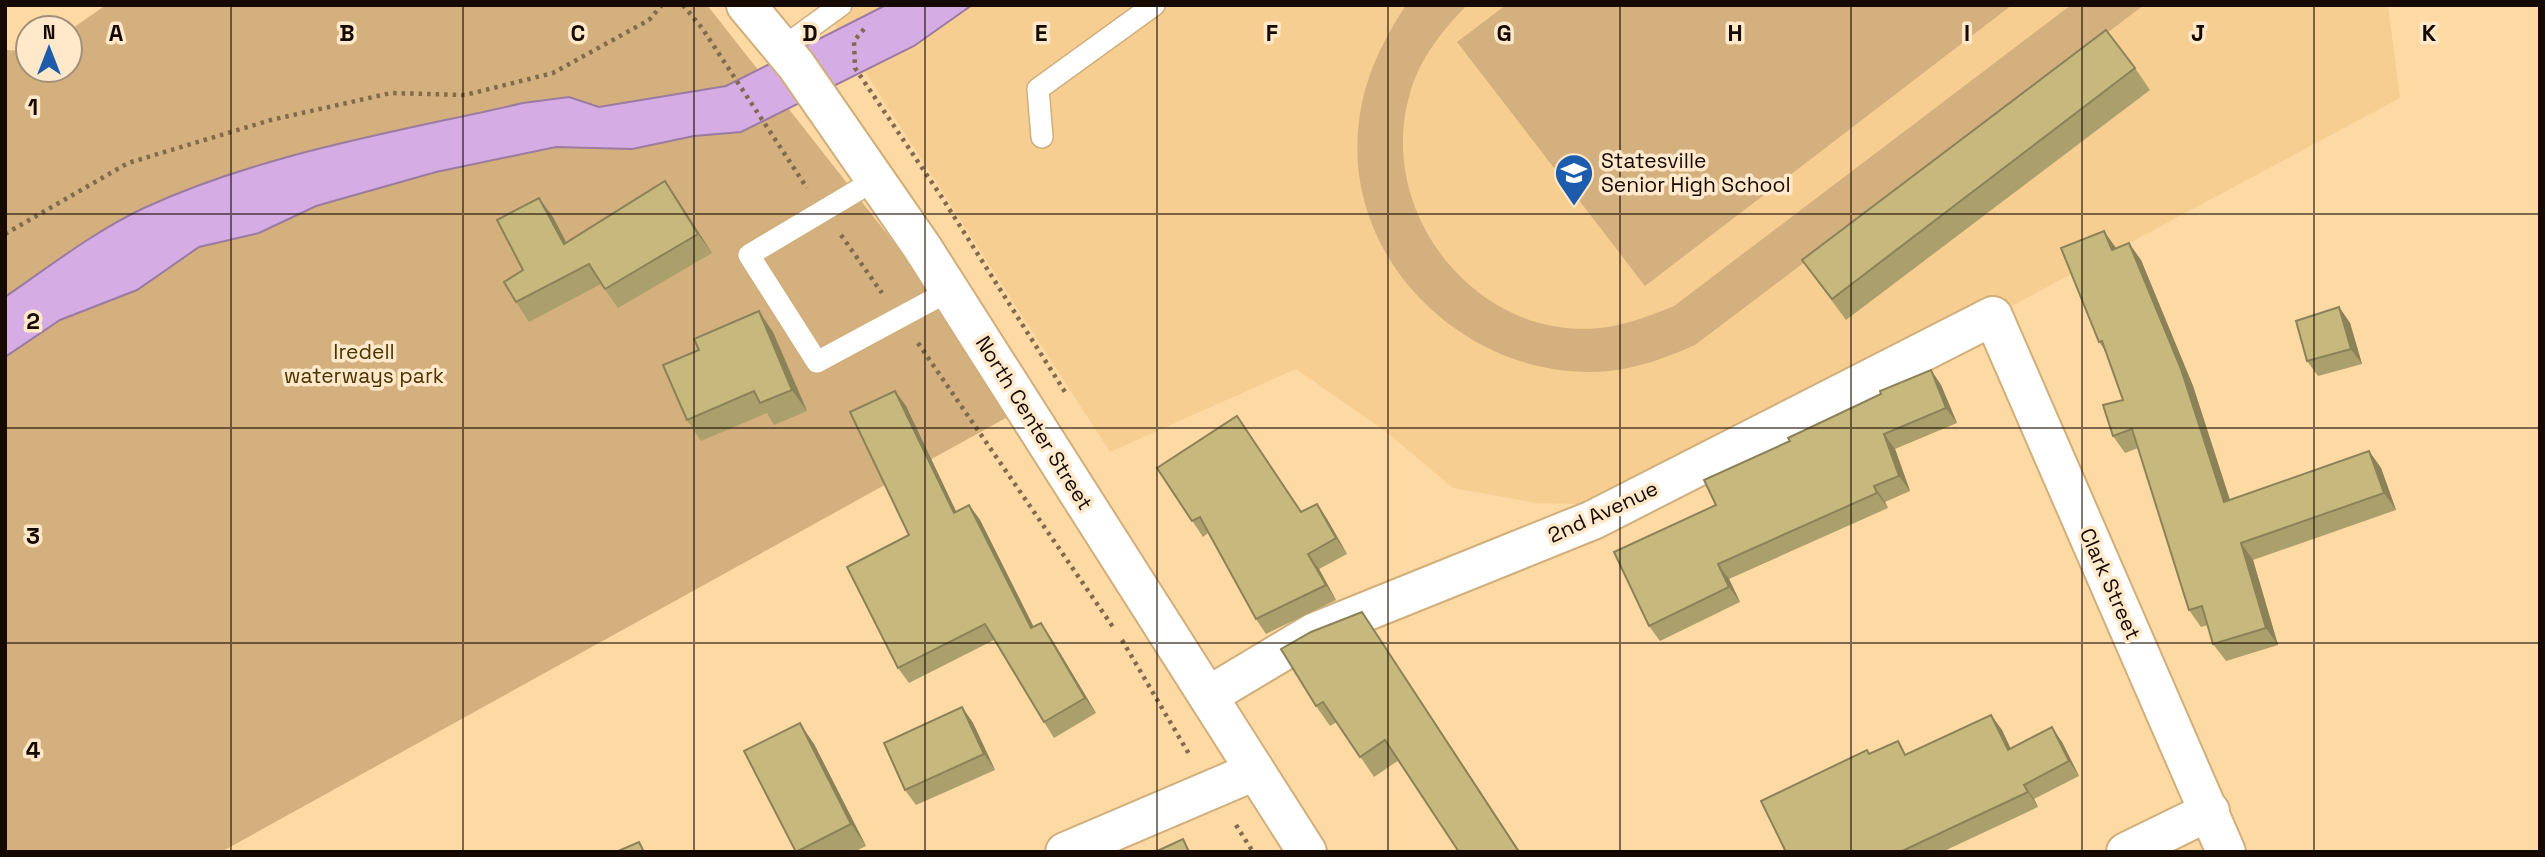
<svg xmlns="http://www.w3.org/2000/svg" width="2545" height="857" font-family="'Space Grotesk',sans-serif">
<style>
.built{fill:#f7ce92}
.green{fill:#d3b07e}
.water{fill:#d6ace5;stroke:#9c7ba0;stroke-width:2}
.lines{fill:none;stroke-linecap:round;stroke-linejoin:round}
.service-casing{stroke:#d1ae7a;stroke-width:24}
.minor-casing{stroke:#d1ae7a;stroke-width:42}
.secondary-casing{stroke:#d1ae7a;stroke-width:42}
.path{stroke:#826a4d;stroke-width:4.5;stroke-dasharray:3.5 5;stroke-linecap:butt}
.service{stroke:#fff;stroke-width:21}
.minor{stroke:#fff;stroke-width:38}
.secondary{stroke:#fff;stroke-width:38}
.wall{fill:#ab9f6c}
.shaded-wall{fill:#8b8258}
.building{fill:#c7b97e;stroke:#8b8258;stroke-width:2}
.grid{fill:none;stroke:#160900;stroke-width:2;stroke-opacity:0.55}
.labels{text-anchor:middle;stroke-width:7;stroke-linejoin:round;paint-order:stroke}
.poi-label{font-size:21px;fill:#160900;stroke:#ffe9ca;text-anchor:start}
.park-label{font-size:21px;fill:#4d3200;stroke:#ffe9ca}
.street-label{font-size:21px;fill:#160900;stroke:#ffe9ca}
.grid-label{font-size:23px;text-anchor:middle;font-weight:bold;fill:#160900;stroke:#ffe9ca;stroke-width:7;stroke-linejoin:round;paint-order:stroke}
</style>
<rect width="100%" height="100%" fill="#fdd9a4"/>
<!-- built -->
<path class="built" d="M822,5H2388L2400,98L1993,316L1622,505L1537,503L1453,488L1385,431L1296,369L1110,452Z"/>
<!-- green -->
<g class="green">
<path d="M106,5H707L1024,408L221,852H5V50L28,51V70H70V30Z"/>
<path d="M1406,5H1467C1442,31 1420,58 1410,93C1374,214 1480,346 1608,327C1631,323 1652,315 1674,306L2071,5H2144L1695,345C1667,357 1640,368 1609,371C1472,384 1341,263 1359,122C1364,78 1382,42 1406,5Z"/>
<path d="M1506,5H2012L1645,286L1457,42Z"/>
</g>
<!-- water -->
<path class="water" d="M886,5H972L914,46L741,132L694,136L632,149L556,147L436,172L316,206L259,233L199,247L137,290L60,320L5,357V297C50,266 95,231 144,208C263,153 397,132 523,103L569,97L599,107L726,86Z"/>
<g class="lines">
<!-- service casing -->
<g class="service-casing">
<g id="service">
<path d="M782,48L841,5"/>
<path d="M1042,137L1038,89L1154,5"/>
<path d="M875,180L749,255L817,362L949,291"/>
</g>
</g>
<!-- minor casing -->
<g class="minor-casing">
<g id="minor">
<path d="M1208,696L1315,632L1593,520L1993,316L2226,852"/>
<path d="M1065,852L1255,771"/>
<path d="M2126,852L2210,811"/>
</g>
</g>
<!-- secondary casing -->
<g class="secondary-casing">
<path id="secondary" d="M746,5L796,65L922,247L1307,852"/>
</g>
<!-- path -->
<g class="path">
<path d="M683,5L702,28L807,188"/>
<path d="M864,29L854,41L855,68L941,196L1065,392"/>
<path d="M5,234L128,163L271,120L391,93L465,95L553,73L649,20L662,5"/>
<path d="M841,235L882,293"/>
<path d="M918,343L1113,627"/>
<path d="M1122,640L1189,754"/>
<path d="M1236,825L1253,852"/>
</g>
<!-- service -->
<use href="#service" class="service"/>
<!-- minor -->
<use href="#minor" class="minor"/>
<!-- secondary -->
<use href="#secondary" class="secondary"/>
</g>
<!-- wall -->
<g class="wall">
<path d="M2135,68L2150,90L1846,320L1802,260Z"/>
<path d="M665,181L712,253L618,308L601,284L529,322L516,302L523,270L553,217L566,243Z"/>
<path d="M2116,249L2141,260L2193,386L2230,500L2369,451L2381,468L2396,510L2253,560L2278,645L2226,661L2213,644L2208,625L2201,627L2189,610L2138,448L2125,453L2113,436L2123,400L2106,352L2099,342Z"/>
<path d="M2339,307L2350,323L2362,364L2318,376L2307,361Z"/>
<path d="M773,332L807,411L774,425L767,413L701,441L687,420Z"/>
<path d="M1931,370L1941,385L1957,423L1895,449L1910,491L1885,502L1888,508L1729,579L1740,602L1660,641L1649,626L1716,505L1790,441Z"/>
<path d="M895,391L906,406L956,512L969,505L980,520L1034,627L1051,638L1096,713L1054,738L1044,722L994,640L909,683L898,668L909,535Z"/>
<path d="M1157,468L1301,512L1317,504L1327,519L1347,554L1319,569L1336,600L1266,634L1256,619L1208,533L1203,537Z"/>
<path d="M1376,633L1520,852H1459L1399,760L1374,777L1337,722L1330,726L1316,706Z"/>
<path d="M962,707L973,723L995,770L916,805L905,790Z"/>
<path d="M1991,715L2002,730L2010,748L2062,742L2079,776L2034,799L2038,807L1942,852H1786L1907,754Z"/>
<path d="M814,744L866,846L854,852H796Z"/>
</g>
<!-- shaded-wall -->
<g class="shaded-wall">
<path d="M665,181L678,200L712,253L698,234Z"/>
<path d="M539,198L553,217L577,263L564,244Z"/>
<path d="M2104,231L2116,248L2124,268L2112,250Z"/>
<path d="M2129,243L2141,260L2193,386L2236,519L2224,502Z"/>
<path d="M2339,307L2350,323L2362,364L2351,349Z"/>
<path d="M759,311L773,332L807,411L792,390Z"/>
<path d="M1931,370L1941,385L1957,423L1946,408Z"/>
<path d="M895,391L906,406L964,528L954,513Z"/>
<path d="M1884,434L1895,449L1910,491L1899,476Z"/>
<path d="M2369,451L2381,468L2396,510L2384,493Z"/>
<path d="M1874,486L1885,502L1888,508L1877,493Z"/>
<path d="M1317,504L1327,519L1347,554L1336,538Z"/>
<path d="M969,505L980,520L1042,644L1031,628Z"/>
<path d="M2241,543L2253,560L2278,645L2266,628Z"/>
<path d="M1308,554L1319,569L1336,600L1326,585Z"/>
<path d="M1718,564L1729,579L1740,602L1729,587Z"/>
<path d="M1362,612L1376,633L1520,852H1519Z"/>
<path d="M1041,623L1051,638L1096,713L1085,698Z"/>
<path d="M962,707L973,723L995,770L984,754Z"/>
<path d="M1991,715L2002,730L2018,764L2008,750Z"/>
<path d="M800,723L814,744L866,846L851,824Z"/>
<path d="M2052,727L2062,742L2079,776L2069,761Z"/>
<path d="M2024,785L2034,799L2038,807L2028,792Z"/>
</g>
<!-- building -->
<g class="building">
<path d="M2106,30L2135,68L1832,299L1802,260Z"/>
<path d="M665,181L698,234L605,289L589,264L516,302L504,282L523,270L497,220L539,198L564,244Z"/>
<path d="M2104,231L2112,250L2129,243L2181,369L2224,502L2369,451L2384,493L2241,543L2266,628L2213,644L2202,606L2189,610L2132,429L2113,436L2103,405L2123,400L2102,341L2099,342L2061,248Z"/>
<path d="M2339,307L2351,349L2307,361L2296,321Z"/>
<path d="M759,311L792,390L760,403L754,391L687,420L663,365L699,350L694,339Z"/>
<path d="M1931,370L1946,408L1884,434L1899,476L1874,486L1877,493L1718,564L1729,587L1649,626L1614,552L1716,505L1704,480L1790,441L1788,438L1881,394L1880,391Z"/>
<path d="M895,391L954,513L969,505L1031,628L1041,623L1085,698L1044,722L985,624L898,668L847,567L909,535L850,412Z"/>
<path d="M1237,416L1301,512L1317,504L1336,538L1308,554L1326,585L1256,619L1200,517L1192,521L1157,468Z"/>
<path d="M1362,612L1519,852H1459L1385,740L1360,757L1323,702L1316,706L1281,649L1311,632Z"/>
<path d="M962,707L984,754L905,790L884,743Z"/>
<path d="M1991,715L2008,750L2052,727L2069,761L2024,785L2028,792L1900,852H1786L1761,801L1867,750L1869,754L1898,741L1905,755Z"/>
<path d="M800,723L851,824L796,852L744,751Z"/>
<path d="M1183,839L1189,852H1155Z"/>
<path d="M639,842L644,852H616Z"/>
</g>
<!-- grid -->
<path class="grid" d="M231,5V852M463,5V852M694,5V852M925,5V852M1157,5V852M1388,5V852M1620,5V852M1851,5V852M2082,5V852M2314,5V852M5,214H2540M5,428H2540M5,643H2540"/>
<!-- icons -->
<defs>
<g id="school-pin" transform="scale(2.0125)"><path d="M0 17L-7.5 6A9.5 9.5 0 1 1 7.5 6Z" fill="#1d5cad" stroke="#ffe9ca"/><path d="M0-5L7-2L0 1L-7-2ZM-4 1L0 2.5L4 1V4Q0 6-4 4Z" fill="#fff"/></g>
</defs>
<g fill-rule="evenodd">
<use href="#school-pin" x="1574" y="173"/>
</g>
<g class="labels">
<!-- poi labels -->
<g class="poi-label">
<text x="1601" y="168">Statesville<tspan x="1601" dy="24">Senior High School</tspan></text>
</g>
<!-- park labels -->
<g class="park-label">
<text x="364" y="359">Iredell<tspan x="364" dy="24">waterways park</tspan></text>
</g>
<!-- street labels -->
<g class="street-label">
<text transform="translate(1034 423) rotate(58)" y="7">North Center Street</text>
<text transform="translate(1603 512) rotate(-25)" y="7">2nd Avenue</text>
<text transform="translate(2110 584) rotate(66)" y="7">Clark Street</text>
</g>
</g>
<g class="grid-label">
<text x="116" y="41">A</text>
<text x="347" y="41">B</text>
<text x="578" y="41">C</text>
<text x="810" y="41">D</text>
<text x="1041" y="41">E</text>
<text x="1272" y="41">F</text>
<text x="1504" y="41">G</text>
<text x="1735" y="41">H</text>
<text x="1967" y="41">I</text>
<text x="2198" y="41">J</text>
<text x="2429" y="41">K</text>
<text x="33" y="115">1</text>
<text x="33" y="329">2</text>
<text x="33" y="544">3</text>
<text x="33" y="758">4</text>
</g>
<!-- border -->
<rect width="2545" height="857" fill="none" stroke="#160900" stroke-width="14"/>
<!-- north arrow -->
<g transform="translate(49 49)"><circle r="33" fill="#ffe9ca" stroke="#a28f79" stroke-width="2"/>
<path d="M0-5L12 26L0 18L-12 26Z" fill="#1d5cad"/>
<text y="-10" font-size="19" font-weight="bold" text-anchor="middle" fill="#160900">N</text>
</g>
</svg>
